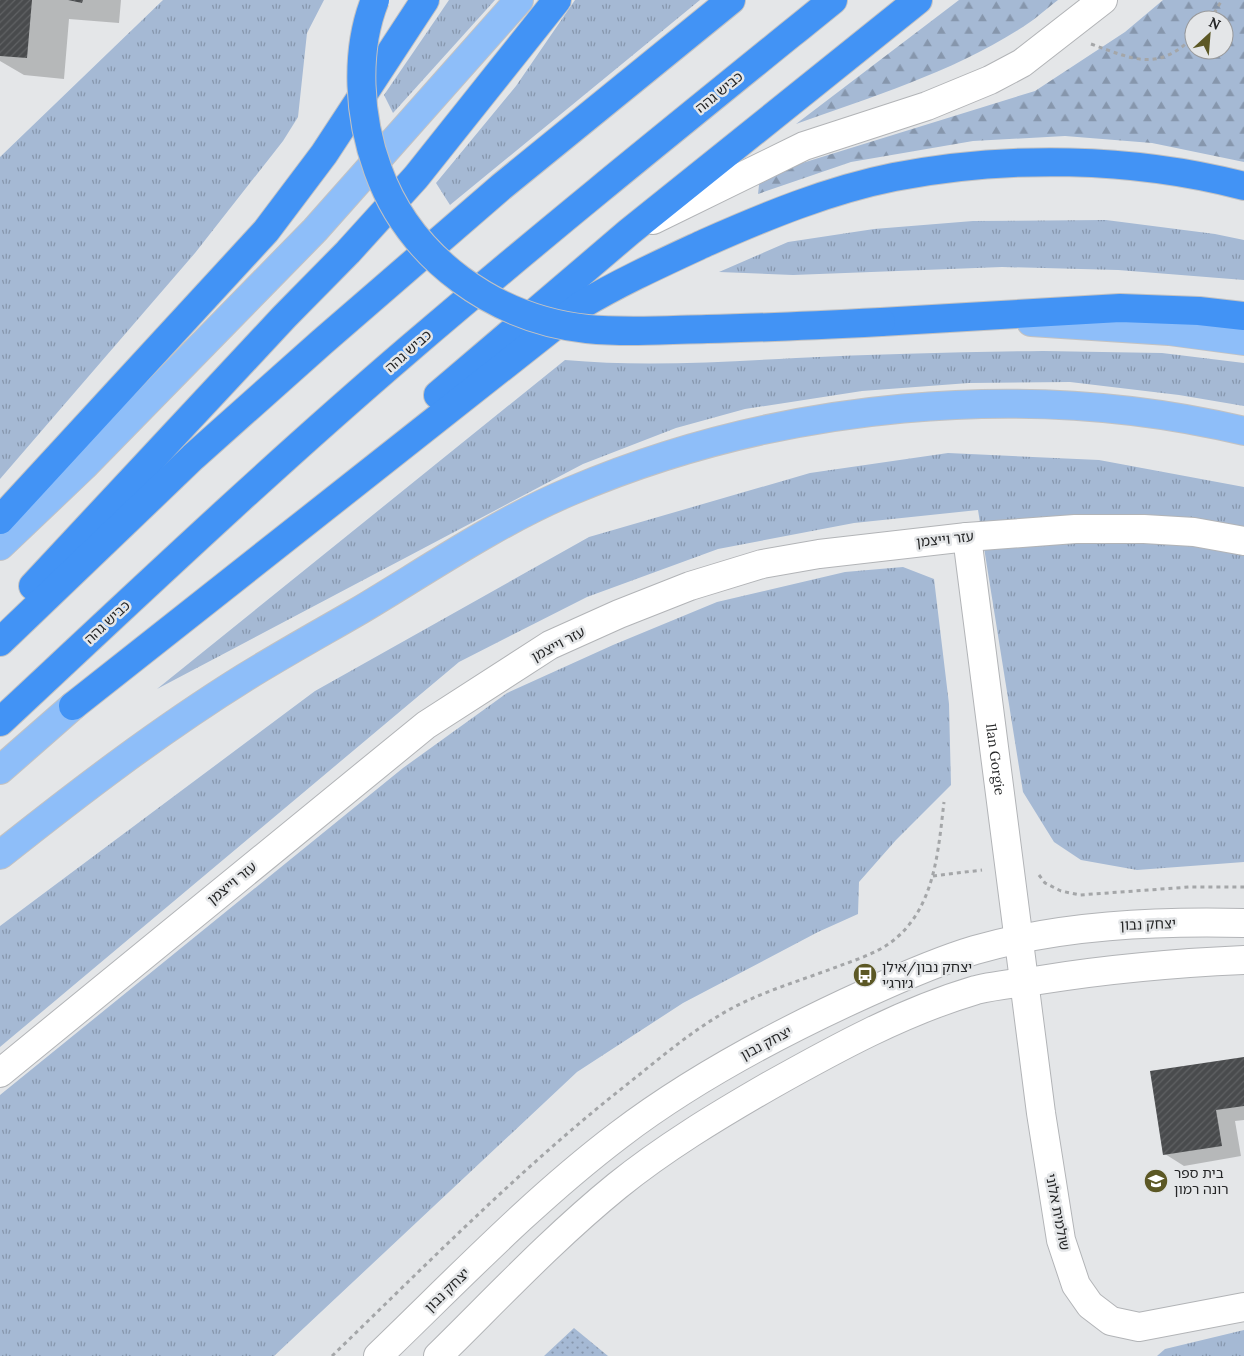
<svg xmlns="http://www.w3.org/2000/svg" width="1244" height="1356" font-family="Lora,'Noto Sans Hebrew',serif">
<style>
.grass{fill:url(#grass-tufts)}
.forest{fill:url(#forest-firs);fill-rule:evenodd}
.park{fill:url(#park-dots)}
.shadow{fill:#0003}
.building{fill:url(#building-hatch)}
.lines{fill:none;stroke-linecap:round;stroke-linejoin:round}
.minor-casing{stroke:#b2b4b7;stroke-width:30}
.major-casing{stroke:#c2c2c3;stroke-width:30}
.highway-casing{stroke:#c2c2c3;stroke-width:30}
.path{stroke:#a4a6a8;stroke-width:3;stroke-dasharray:4 4;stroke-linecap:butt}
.minor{stroke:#fff;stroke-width:28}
.major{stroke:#8ebef9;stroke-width:28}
.highway{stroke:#4293f5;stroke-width:28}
.highway-bridge-casing{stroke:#c2c2c3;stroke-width:30;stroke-linecap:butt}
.highway-bridge{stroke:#4293f5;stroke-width:28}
.labels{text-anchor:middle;stroke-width:5;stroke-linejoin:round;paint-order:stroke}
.street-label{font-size:14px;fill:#252627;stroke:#e4e6e8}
.poi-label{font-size:14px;fill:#252627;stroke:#e4e6e8;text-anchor:start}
</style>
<defs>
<pattern id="grass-tufts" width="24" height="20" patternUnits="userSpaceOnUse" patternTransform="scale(1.25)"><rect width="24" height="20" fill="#a5b9d4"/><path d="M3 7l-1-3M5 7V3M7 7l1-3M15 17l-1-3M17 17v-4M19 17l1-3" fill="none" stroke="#8696ac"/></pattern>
<pattern id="forest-firs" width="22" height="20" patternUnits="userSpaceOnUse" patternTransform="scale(1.25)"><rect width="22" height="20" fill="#a5b9d4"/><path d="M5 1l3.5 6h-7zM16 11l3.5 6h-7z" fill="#8696ac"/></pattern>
<pattern id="park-dots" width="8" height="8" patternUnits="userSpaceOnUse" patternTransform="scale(1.25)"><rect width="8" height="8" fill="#a5b9d4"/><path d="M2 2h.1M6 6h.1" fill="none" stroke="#8696ac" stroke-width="1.8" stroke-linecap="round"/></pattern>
<pattern id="building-hatch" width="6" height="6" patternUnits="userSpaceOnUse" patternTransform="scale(1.25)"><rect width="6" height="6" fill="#494b4d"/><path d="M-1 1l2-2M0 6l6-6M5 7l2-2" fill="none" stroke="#606264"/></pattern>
</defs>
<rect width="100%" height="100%" fill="#e4e6e8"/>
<!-- grass -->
<g class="grass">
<path d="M163,0H324L307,33L298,117L283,141L195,253L0,479V157Z"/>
<path d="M449,0H495L393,113L384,95Z"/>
<path d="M575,0H700L450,205L436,183L516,86Z"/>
<path d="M1106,220L1215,234L1244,240V280L1118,270L1002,267L793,275L719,272L788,242L874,229L973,221Z"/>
<path d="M1043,351L1162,353L1244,363V406L1179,395L1070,382L969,383L862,391L745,409L676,428L583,464L157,689L565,360C642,367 719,362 796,358C879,354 961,352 1043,351Z"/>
<path d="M948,453L1099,460L1244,487V862L1137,870L1081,860L1054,842L1023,792L978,510L854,523L718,549L587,597L459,662L0,1047V926L315,691L589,537L810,473Z"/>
<path d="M903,567L934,579L949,704L951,785L896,840L859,882L858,914L818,932L683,1003L577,1072L274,1356H0V1095L403,768L507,693L613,645L717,602L845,572Z"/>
<path d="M1244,1330V1356H1157L1165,1349Z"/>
</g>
<!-- forest -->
<g class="forest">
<path d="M959,0H1058C1045,10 1032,22 1018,30C950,73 871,97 796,124Z"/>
<path d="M1163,0H1244V162L1152,143L1065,136L973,141L851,162L758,194L760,176L1035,91L1125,32ZM1194,20H1224V50H1194Z"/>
</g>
<!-- park -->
<path class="park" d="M574,1328L608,1356H544Z"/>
<!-- shadow -->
<g class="shadow">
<path d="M0,0H121L119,23L69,19L64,79L24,75L0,61Z"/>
<path d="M1244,1058V1120L1235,1121L1241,1156L1184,1166L1165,1154Z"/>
</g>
<!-- building -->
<g class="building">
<path d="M0,0H32L27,58L0,56Z"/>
<path d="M68,0H83L82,3Z"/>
<path d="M1244,1057V1106L1216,1110L1222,1146L1163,1155L1150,1071Z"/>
</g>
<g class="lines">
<!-- minor casing -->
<g class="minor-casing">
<g id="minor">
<path d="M653,220L804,146L927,106L990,80L1022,63L1103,0"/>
<path id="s1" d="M967,537L1041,1113L1061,1240L1076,1285L1090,1305L1111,1321L1139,1327L1244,1307"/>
<path d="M0,1073L426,725L550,645L619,614L690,586L762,564L819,554L967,537L1075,529H1144L1194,532L1244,541"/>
<path d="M378,1356C456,1281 532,1201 619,1135C695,1077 781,1032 867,993C902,977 938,961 975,950C1061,925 1155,921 1244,923"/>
<path d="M438,1356C496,1299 553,1238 617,1186C664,1148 717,1116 769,1086C835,1049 902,1012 976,990C996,985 1019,983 1040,980C1108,969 1176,963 1244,960"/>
</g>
</g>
<!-- major casing -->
<g class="major-casing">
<g id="major">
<path d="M1031,322L1169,331L1244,341"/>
<path d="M0,546L84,466L315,230L519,0"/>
<path d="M0,770L73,706"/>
<path d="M0,855C78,793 159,731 244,678C281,655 319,634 357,612C426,571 497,522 571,491C778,403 1026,379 1244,431"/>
</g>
</g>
<!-- highway casing -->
<g class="highway-casing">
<g id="highway">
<path d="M881,322L1120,308L1199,311L1244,316"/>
<path d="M438,395L629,232L918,0"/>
<path d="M0,520L266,231L324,154L425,0"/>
<path d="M33,586L284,317L348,252L416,177L557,0"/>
<path d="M0,642L193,457L322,342L501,187L731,0"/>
<path d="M73,706L580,306C620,282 662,263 705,243C766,216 829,190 894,177C1008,155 1132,157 1244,186"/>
<path d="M0,722C135,596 269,469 409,349C548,230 691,115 833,0"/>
</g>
</g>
<!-- path -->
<g class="path">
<path d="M1210,20L1222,0"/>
<path d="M1091,44C1133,59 1158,73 1194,36"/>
<path d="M1039,875L1045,883L1061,891L1080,895L1189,887H1244"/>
<path d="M933,876L982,870"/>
<path d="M332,1356C429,1262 524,1165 630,1082C659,1059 688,1034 720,1015C756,993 800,981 839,966C856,960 876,953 890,943C935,910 938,852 944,802"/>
</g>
<!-- minor -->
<use href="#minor" class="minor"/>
<!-- major -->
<use href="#major" class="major"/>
<!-- highway -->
<use href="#highway" class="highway"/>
<!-- highway-bridge casing -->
<g class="highway-bridge-casing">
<path id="highway-bridge" d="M375,0C354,53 359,118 378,170C410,259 495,319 587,329C627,333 667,330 707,329C765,328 823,325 881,322"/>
</g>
<!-- highway-bridge -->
<use href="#highway-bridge" class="highway-bridge"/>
</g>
<!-- icons -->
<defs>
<g id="bus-disc" transform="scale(1.25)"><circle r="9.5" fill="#5c5825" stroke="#e4e6e8"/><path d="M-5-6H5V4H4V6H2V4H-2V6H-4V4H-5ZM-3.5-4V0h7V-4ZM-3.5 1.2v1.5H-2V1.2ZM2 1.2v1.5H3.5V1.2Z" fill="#fff"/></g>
<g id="school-disc" transform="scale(1.25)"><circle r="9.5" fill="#5c5825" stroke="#e4e6e8"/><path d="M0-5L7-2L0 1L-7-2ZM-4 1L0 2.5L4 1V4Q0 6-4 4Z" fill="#fff"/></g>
</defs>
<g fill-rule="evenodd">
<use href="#bus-disc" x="865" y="975"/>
<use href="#school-disc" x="1156" y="1181"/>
</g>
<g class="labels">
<!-- street labels -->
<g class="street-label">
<text transform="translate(719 92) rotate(-39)" y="5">כביש גהה</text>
<text transform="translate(408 351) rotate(-41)" y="5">כביש גהה</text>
<text transform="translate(945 539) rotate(-6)" y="5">עזר וייצמן</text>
<text transform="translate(107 622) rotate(-43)" y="5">כביש גהה</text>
<text transform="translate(558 644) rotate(-28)" y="5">עזר וייצמן</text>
<text dy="5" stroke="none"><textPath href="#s1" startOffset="224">Ilan Gorgie</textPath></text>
<text transform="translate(232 883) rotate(-39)" y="5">עזר וייצמן</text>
<text transform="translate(1148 924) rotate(-2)" y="5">יצחק נבון</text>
<text transform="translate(766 1043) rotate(-28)" y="5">יצחק נבון</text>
<text transform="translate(1058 1212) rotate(79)" y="5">שולמית אלוני</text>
<text transform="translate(447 1290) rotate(-44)" y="5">יצחק נבון</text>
</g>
<!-- poi labels -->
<g class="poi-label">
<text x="882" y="972">יצחק נבון/אילן<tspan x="882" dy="16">ג׳ורג׳י</tspan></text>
<text x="1174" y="1178">בית ספר<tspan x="1174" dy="16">רונה רמון</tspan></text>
</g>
</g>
<!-- north arrow -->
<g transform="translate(1209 35) rotate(26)"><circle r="24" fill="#e4e6e8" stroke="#98999b"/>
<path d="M0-4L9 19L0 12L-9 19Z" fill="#5c5825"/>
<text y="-8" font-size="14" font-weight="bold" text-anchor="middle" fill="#252627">N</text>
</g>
</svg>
